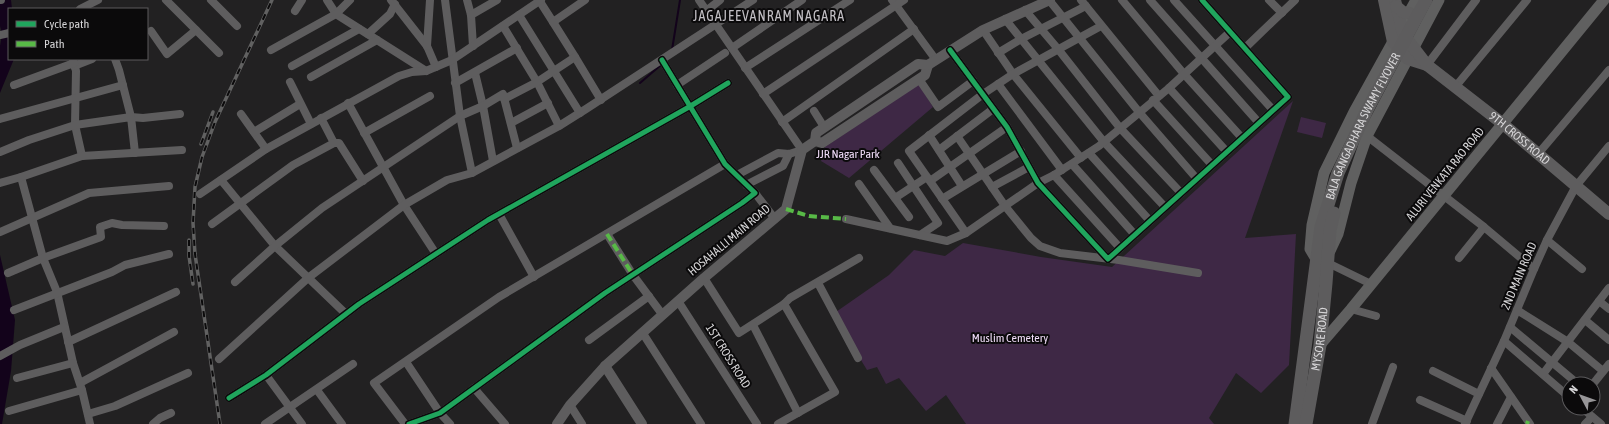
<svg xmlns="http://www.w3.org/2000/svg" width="1609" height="424" font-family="'Asap Condensed',sans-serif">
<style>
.green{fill:#3e2845}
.water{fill:#13031b}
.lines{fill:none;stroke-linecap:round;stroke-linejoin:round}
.stream{stroke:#13031b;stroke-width:2}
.minor{stroke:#5e5d5e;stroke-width:8}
.tertiary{stroke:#5e5d5e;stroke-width:10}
.secondary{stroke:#606060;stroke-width:11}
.primary{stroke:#5e5d5e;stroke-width:12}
.trunk{stroke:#5d5c5d;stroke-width:13}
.rail-casing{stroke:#616161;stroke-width:3.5}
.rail{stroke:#0b0a0b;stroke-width:2;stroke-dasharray:6;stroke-linecap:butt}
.quiet{stroke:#58b947;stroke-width:4;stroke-dasharray:8 4;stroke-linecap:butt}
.cycleway-casing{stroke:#0b0a0b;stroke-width:8}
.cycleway{stroke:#20a55d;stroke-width:5}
.labels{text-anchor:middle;stroke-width:4;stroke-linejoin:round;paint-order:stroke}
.street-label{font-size:12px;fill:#d6d5d7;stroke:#0b0a0b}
.park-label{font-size:12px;fill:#f0dcf8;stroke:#0b0a0b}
.quarter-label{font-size:14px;letter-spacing:1px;fill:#c2bfc4;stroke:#0b0a0b}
</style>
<rect width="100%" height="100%" fill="#222122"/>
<!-- green -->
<g class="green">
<path d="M918,83L933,107L849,178L821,161L825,147Z"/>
<path d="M1293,101L1245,238L1296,234L1289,365L1261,393L1236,373L1209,418L1214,424H966L946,395L926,411L899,378L886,384L877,367L867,370L833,314L889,275L914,250L945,256L963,243L1041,257L1112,267Z"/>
<path d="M1301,117L1326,123L1322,138L1297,132Z"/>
</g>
<!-- water -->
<g class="water">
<path d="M0,0H11L12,9H9V59H14L0,93V46L2,34L0,26Z"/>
<path d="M0,255L15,320L11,371L2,424H0Z"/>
</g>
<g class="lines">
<!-- stream -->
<g class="stream">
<path d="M672,50L680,0"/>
<path d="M640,83L662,64"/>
</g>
<!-- minor -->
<g class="minor">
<path d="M0,0H1"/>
<path d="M166,0L219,53"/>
<path d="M211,0L237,26"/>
<path d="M327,0L336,14L426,71"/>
<path d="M391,0L427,46L436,67"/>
<path d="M445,0L460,116L472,173L559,126L586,109L753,0"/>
<path d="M467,0L471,15L473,46"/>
<path d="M539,0L553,22L585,0"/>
<path d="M699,0L802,150L789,154L778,153L737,175"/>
<path d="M892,0L936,60"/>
<path d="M1049,0L1139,112L1197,179"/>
<path d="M1081,0L1159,96"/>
<path d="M1122,0L1184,74L1242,138"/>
<path d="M1150,0L1259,123"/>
<path d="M1174,0L1273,110"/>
<path d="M1269,0L1282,13"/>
<path d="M80,9L98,0"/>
<path d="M1025,10L1058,49L1120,128L1181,193"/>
<path d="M295,11L302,0"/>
<path d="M706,11L720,0"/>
<path d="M471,15L497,0"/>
<path d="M519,15L580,113"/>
<path d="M1005,19L1104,142L1165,207"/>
<path d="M553,22L575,57L601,100"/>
<path d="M503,26L537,82L559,126"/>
<path d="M983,30L1013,74L1081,158"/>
<path d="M151,31L167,54L196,30"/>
<path d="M368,34L390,14L395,4"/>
<path d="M0,35L9,33"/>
<path d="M427,46L430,0"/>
<path d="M732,48L802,0"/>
<path d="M1245,48L1295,0"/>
<path d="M271,50L336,14L350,0"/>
<path d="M950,50L1007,127L1038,183L1108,259L1288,97L1202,0"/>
<path d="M998,53L1021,39L1086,6"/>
<path d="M73,59L76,71L75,125L82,156"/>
<path d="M115,59L119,70L131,117L143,118L180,114"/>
<path d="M1427,65L1476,0"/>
<path d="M74,66L92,59"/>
<path d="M292,66L359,29"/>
<path d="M745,68L850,0"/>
<path d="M475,73L483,106L493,161"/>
<path d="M311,77L377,40"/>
<path d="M919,79L938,107L973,81"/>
<path d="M290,82L311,124"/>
<path d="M455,83L517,48"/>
<path d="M998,84L1062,170"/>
<path d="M14,85L74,63"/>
<path d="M677,85L725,53"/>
<path d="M1456,86L1527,0"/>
<path d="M1169,88L1227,152"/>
<path d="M763,94L904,0"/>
<path d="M504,99L537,82L575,57"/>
<path d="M1153,100L1212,165"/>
<path d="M348,103L404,205L436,254"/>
<path d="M814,111L824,127"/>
<path d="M241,114L266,149"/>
<path d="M321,118L334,143"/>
<path d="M0,119L123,85"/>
<path d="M782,122L914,29"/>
<path d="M511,123L548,103"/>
<path d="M254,132L300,104"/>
<path d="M364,133L430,96"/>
<path d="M929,135L962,186"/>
<path d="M957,136L1005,206L1031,238L1040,246L1060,253L1119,260L1198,273"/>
<path d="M1367,136L1484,227L1534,269"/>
<path d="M939,150L993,109"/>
<path d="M0,152L29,140L75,125L131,117L135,153"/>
<path d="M1089,153L1150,221"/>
<path d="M1538,154L1609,70"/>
<path d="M898,163L938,223L920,235"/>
<path d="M1072,164L1135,235"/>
<path d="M874,170L909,217"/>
<path d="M1054,175L1120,248"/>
<path d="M21,177L43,258L57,292L73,363L82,390L90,424"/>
<path d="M221,180L275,246L346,314"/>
<path d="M930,181L1007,127"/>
<path d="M0,183L21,177L82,156L182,150"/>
<path d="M859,184L890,228"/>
<path d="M746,185L783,166L789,154"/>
<path d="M992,187L1029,167"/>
<path d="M755,193L775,219"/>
<path d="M200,194L266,149L399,76L412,72L426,71L452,60L541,0"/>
<path d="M895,198L927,177"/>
<path d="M942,199L1021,151"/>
<path d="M499,214L534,277"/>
<path d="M846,219L947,241L966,233L1038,183L1054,175L1099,146L1169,88L1230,32"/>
<path d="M212,224L293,165L334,143H339L363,181"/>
<path d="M0,232L89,193L169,186"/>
<path d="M966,233L909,151L983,94L1013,74L1101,26"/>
<path d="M607,234L633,275L662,314"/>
<path d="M1547,240L1582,269"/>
<path d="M1459,258L1484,227"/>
<path d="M1328,263L1371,284"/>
<path d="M8,273L43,258L101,237L100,227L112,223L122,225L164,226"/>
<path d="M704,278L739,333L784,304L790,298L859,258"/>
<path d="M235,282L275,246L322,208L460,116L483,106L503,94L517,148"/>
<path d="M818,283L858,358"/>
<path d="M678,301L757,424"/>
<path d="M1599,301L1609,309"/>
<path d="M1351,309L1376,316"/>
<path d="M14,310L112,272L125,265L169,254"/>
<path d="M1517,310L1568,342L1603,371"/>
<path d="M1585,320L1609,340"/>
<path d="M753,325L798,413"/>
<path d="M1510,327L1578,384"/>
<path d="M642,332L701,424"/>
<path d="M589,340L649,296"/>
<path d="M1504,341L1569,397"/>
<path d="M68,342L176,292"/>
<path d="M0,356L20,345L64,327"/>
<path d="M219,359L308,278L404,205L447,180L472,173"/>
<path d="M406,362L440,413L450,424"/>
<path d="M1491,368L1530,424"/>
<path d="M1433,371L1479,394"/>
<path d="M1543,374L1609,288"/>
<path d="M266,375L302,424"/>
<path d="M17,378L73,363"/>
<path d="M80,383L174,332"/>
<path d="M1593,384L1609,364"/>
<path d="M474,388L505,424"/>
<path d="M317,390L342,424"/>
<path d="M229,398L266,375L359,304L488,220L689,107L728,83"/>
<path d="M1420,400L1467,421"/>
<path d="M570,405L582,424"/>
<path d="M1582,408L1601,424"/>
<path d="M9,411L82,390"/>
<path d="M88,414L115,406L188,373"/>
<path d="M153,424L160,418L171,413"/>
<path d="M265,424L353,364"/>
<path d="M405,424L374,383L499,297L725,164"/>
<path d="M409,424L440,413L605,293L742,203L755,193L725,164L662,60"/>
<path d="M778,424L835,392L784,304"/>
<path d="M1372,424L1393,367"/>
<path d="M1465,424L1504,341L1534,269L1547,240L1576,186L1609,146"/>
<path d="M1497,424L1511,397"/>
<path d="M1585,424L1592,417"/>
</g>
<!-- tertiary -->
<g class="tertiary">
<path d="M815,141L822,143L919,79L925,75L928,65"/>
<path d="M605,366L642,424"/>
<path d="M557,424L570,405L605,366L704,278L786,209L802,150L815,141L816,133L918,64L928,65L983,30L1050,0"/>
</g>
<!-- secondary -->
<g class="secondary">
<path d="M1330,251L1338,234L1351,183L1367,136L1439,0"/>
<path d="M1316,259L1310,249L1312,225L1324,173L1354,112L1416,0"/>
<path d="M1320,345L1351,309L1604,0"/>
</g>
<!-- primary -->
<g class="primary">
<path d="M1384,0L1393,42L1408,59L1427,65"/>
<path id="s1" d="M1395,0L1403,34L1427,65L1503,124L1609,214"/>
<path d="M1396,6L1403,12L1409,13"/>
</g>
<!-- trunk -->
<g class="trunk">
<path id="s2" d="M1295,424L1321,227L1338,173L1367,110L1426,0"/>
<path id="s3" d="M1306,424L1320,345L1326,283L1330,230L1334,213"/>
</g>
<!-- rail casing -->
<g class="rail-casing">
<g id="rail">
<path d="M201,144L213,112"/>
<path d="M189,240V256L193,284"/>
<path d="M220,424L195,254L193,223L195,187L202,157L215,122L272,0"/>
</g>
</g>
<!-- rail -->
<use href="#rail" class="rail"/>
<!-- quiet -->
<g class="quiet">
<path d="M786,209L809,216L846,219"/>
<path d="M607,234L633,275"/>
<path d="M1527,424L1528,421"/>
</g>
<!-- cycleway casing -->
<g class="cycleway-casing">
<g id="cycleway">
<path d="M950,50L1007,127L1038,183L1108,259L1288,97L1202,0"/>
<path d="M229,398L266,375L359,304L488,220L689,107L728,83"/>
<path d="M409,424L440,413L605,293L742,203L755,193L725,164L662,60"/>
</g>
</g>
<!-- cycleway -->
<use href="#cycleway" class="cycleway"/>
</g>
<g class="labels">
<!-- street labels -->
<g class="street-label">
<text dy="4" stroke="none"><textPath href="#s2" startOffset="308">BALA GANGADHARA SWAMY FLYOVER</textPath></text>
<text dy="4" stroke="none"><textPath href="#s1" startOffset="192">9TH CROSS ROAD</textPath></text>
<text transform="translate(1445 174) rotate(-51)" y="4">ALURI VENKATA RAO ROAD</text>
<text transform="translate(729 240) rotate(-40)" y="4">HOSAHALLI MAIN ROAD</text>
<text transform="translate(1519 276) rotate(-67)" y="4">2ND MAIN ROAD</text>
<text dy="4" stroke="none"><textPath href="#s3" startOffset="86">MYSORE ROAD</textPath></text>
<text transform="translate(728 356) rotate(58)" y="4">1ST CROSS ROAD</text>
</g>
<!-- park labels -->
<g class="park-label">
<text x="848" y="158">JJR Nagar Park</text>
<text x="1010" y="342">Muslim Cemetery</text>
</g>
<!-- quarter labels -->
<g class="quarter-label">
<text x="769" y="21">JAGAJEEVANRAM NAGARA</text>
</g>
</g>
<!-- legend -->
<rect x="8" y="8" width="140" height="52" fill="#0b0a0b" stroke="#5c5b5d"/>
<rect x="16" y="21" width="20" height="6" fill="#20a55d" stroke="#5c5b5d"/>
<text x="44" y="28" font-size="12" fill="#d6d5d7">Cycle path</text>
<rect x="16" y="41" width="20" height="6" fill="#58b947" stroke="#5c5b5d"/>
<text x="44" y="48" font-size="12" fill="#d6d5d7">Path</text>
<!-- north arrow -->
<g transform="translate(1581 396) rotate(311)"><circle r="19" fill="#0b0a0b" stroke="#5c5b5d"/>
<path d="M0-3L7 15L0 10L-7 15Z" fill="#979698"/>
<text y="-6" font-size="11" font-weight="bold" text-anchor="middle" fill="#d6d5d7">N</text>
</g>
</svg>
